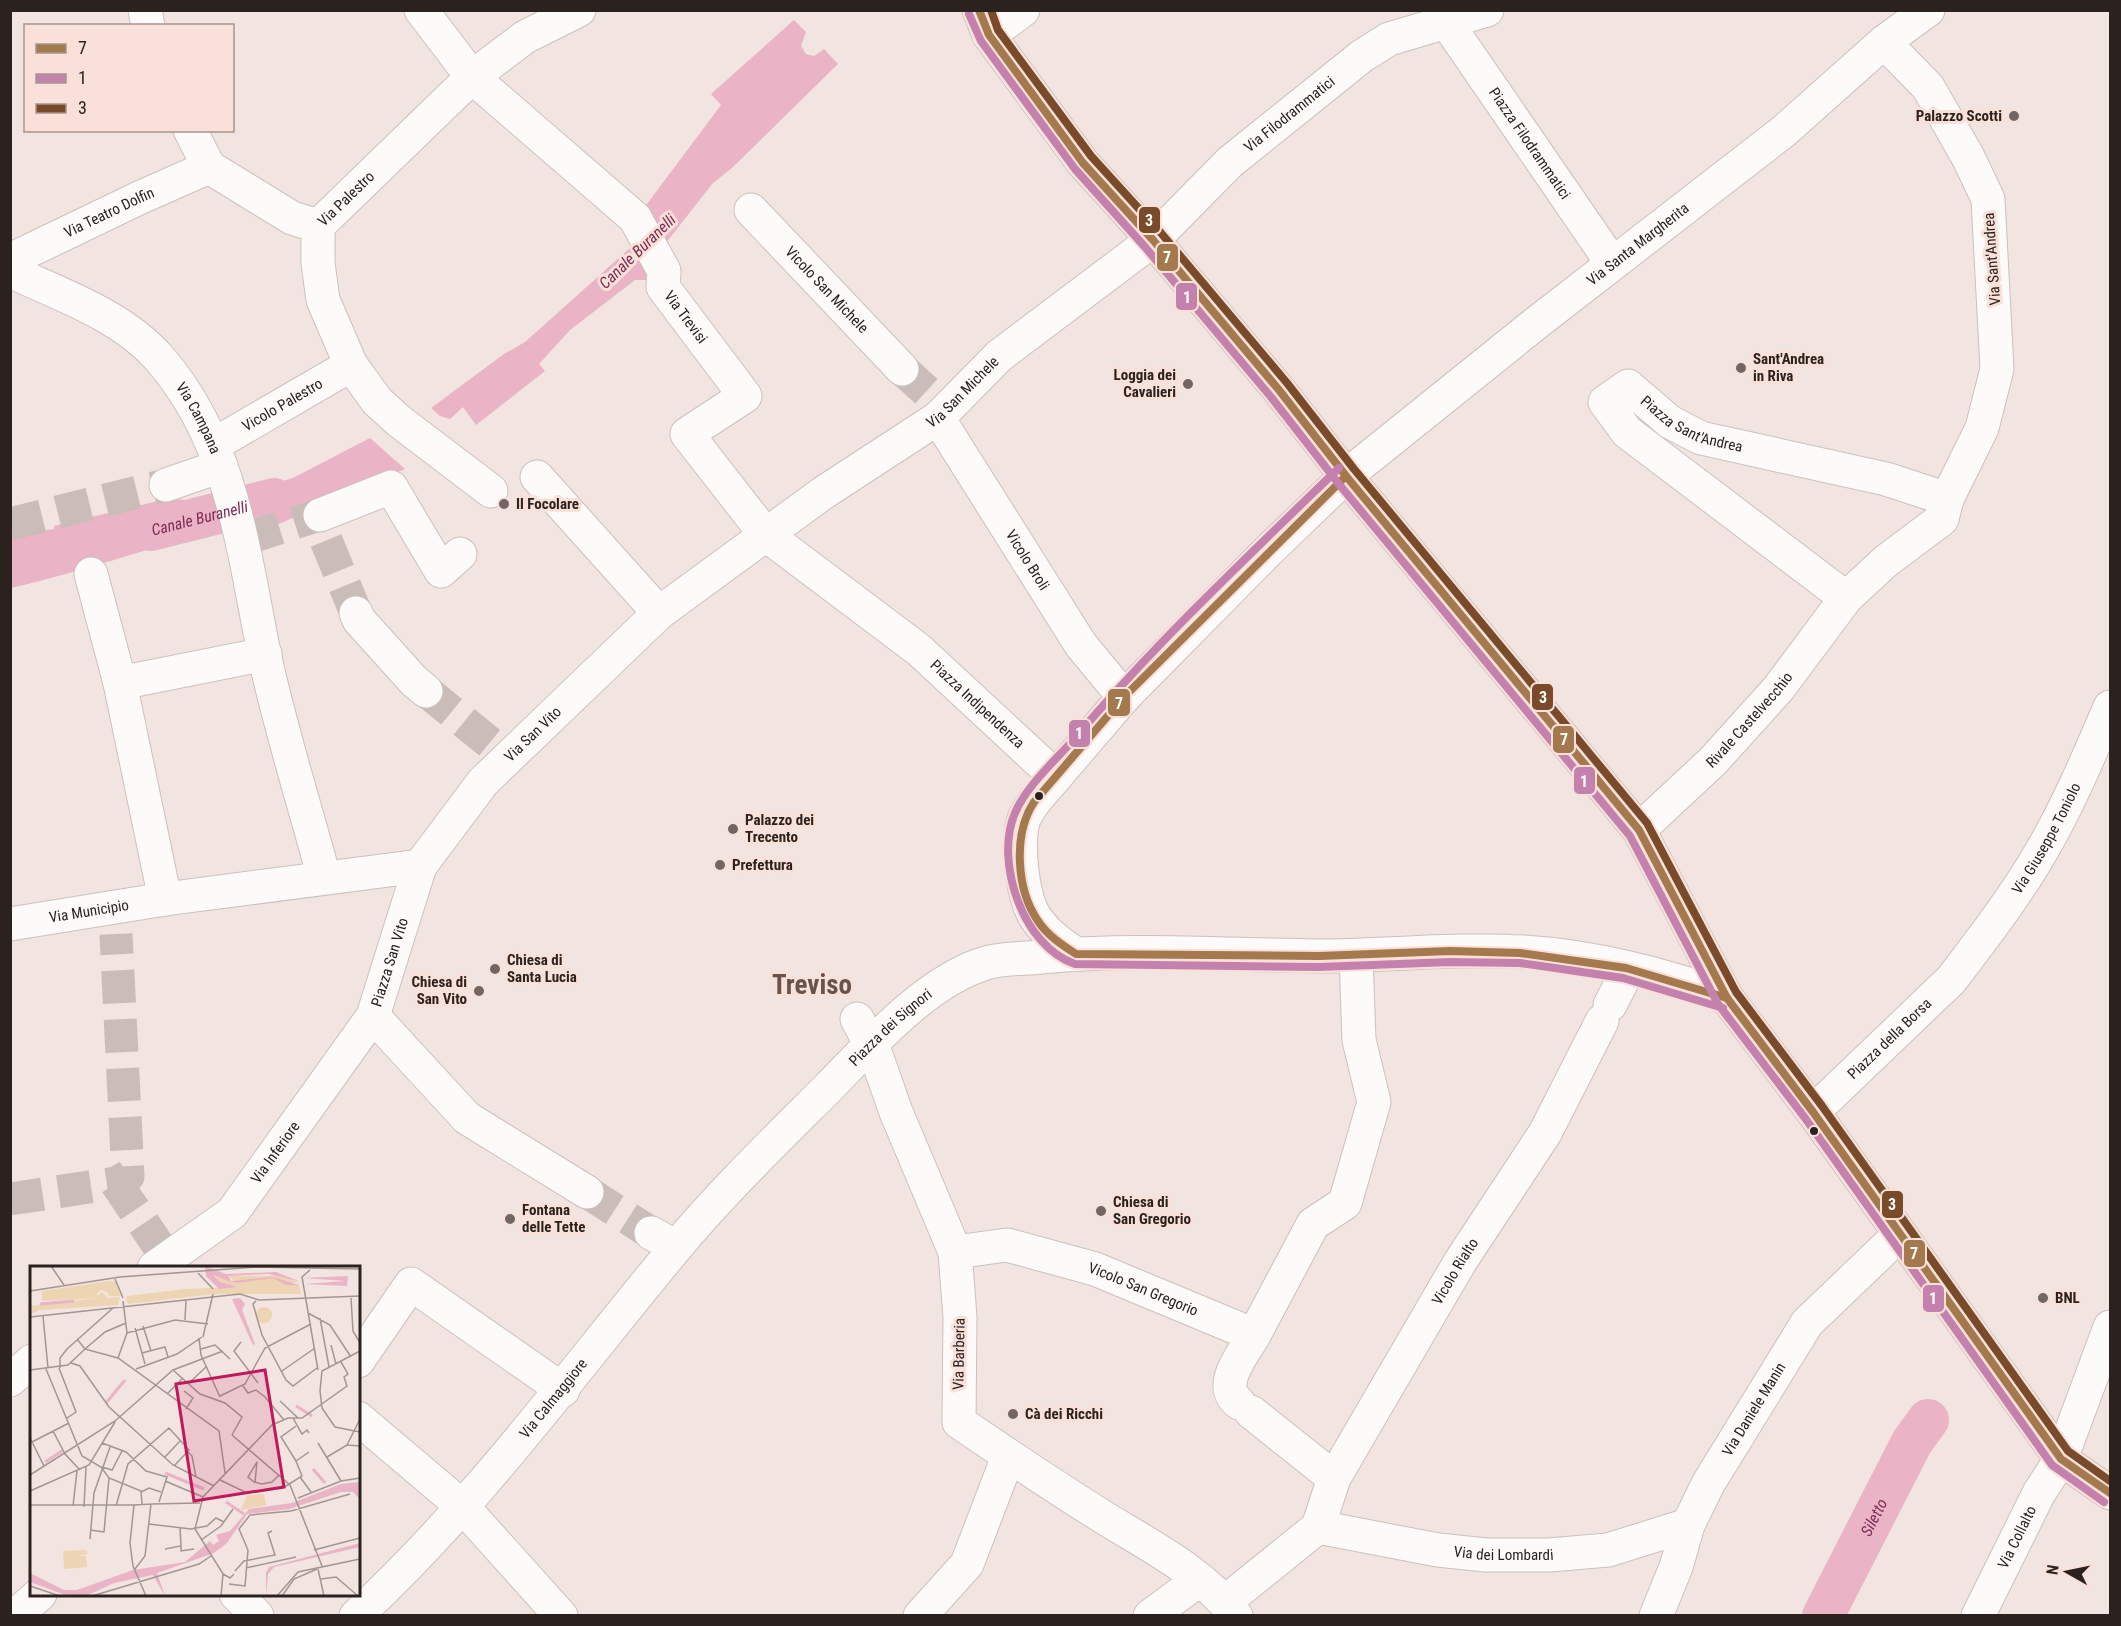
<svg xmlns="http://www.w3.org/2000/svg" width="2121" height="1626" font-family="'Roboto Condensed',sans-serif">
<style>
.water{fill:#eab3c6}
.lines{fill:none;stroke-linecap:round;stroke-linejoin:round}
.canal{stroke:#eab3c6;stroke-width:42}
.street-tunnel{stroke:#cabdb9;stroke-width:33;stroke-dasharray:33 16;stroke-linecap:butt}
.street-casing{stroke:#cbc1bd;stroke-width:35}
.street{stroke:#fdfbfa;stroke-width:33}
.bus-1-casing{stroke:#f9e1d9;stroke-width:12}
.bus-2-casing{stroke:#f9e1d9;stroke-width:12}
.bus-3-casing{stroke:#f9e1d9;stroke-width:12}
.bus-1{stroke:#a4794e;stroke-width:8}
.bus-2{stroke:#c581ae;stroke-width:8}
.bus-3{stroke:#7a4b2a;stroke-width:8}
.poi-dot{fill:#716663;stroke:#f9e1d9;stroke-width:2}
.bus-dot{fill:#2b221f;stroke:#f9e1d9;stroke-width:2}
.labels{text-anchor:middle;stroke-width:6;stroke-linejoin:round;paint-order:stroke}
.street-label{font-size:15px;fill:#2b221f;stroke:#f9e1d9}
.poi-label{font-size:15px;font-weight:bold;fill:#2b221f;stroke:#f9e1d9;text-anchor:start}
.water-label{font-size:16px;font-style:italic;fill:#7f2b53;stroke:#f9e1d9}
.town-label{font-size:27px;font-weight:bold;fill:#67534d;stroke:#f9e1d9}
.inset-river{fill:none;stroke:#eab3c6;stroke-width:3}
.inset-road{fill:none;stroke:#a29693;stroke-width:1.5}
.view{fill:#c2185b;fill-opacity:0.15;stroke:#c2185b;stroke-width:3}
.inset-edge{fill:none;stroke:#2b221f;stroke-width:3}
.line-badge{stroke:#f9e1d9;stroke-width:2}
.badge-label{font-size:16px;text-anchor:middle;font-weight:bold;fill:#fff}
</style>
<rect width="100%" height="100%" fill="#f2e4e0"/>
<!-- water -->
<g class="water">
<path d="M794,20L806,32L801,46L806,54L814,56L824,49L838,64L732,168L713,183L665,244L644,208L721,105L711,94Z"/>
<path d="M639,240L649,280H635L570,330L539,364L545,371L476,425L463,407L450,419L440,416L431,408L504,354L525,342Z"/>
<path d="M370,438L405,469L265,530L248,534L242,493L293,478Z"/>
<path d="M170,498L206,503L210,533C143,549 78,573 11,588V534L54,529V526Z"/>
</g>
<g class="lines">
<!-- canal -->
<g class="canal">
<path id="s1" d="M151,530L274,499"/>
<path id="s2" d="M1823,1616L1912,1442L1928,1420"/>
</g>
<!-- street-tunnel -->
<g class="street-tunnel">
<path d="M902,369L937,401"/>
<path d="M10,524L166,485"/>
<path d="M248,538L316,516L356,613"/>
<path d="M426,691L490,743"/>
<path d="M116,1183L158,1245"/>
<path d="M587,1192L651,1233"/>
<path d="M10,1199L116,1183L128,1176L116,934"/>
</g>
<!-- street casing -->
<g class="street-casing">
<g id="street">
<path d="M145,10L148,26"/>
<path id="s3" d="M421,10L472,77L635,218L664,271L663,287L745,396L687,434L765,534L919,650L1056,777"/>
<path d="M979,10L989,35L1083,163L1153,240L1279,390L1346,476L1639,830L1727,998L1813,1112L2061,1459L2110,1493"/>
<path id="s4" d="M1447,23L1612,263"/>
<path d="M989,35L1023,10"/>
<path d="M190,130L209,167L292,218L318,226"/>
<path id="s5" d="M751,210L902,369"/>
<path id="s6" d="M10,260L139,198L209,167"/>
<path id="s7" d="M10,271C61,295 121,315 159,358C232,441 243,549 264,653C280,728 304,803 324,877"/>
<path id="s8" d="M938,418L1081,645L1124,697"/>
<path id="s9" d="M215,444L351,365"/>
<path d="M537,477L659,613"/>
<path d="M166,485L221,466"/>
<path id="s10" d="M491,491L399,421L377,401L351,365L323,300L318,263V226L472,77L525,37L579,10"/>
<path d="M320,515L391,487L441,571L460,554"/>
<path d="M91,574L120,683L165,899"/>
<path id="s11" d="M1846,598L1627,432L1605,402L1628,386L1670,422L1701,438L1886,479L1947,499"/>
<path d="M356,613L359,620L414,681L426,691"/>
<path d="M120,683L265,654"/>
<path id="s12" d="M1639,830L1713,761L1778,689L1846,598L1886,561L1942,519L1947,499L1982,428L1997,369L1988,199L1968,157L1928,87L1884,42"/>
<path id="s13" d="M10,924L165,899L420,866"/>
<path id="s14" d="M1076,954C1061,944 1048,935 1038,921C1022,901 1017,846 1023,822C1025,815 1030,808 1034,802L1124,697L1266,553L1346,476L1535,324L1784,131L1884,42L1928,10"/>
<path d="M1610,1005L1628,970"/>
<path d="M373,1016L467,1118L587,1192"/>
<path d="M857,1019L875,1052L896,1112L955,1252L960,1317L959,1422C1006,1454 1052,1485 1100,1515C1146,1544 1202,1571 1236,1616"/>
<path id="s15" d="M1813,1112L1951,980C1981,941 2017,894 2041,852C2068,806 2089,756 2110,707"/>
<path d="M651,1233L676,1247"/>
<path id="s16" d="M955,1252L1007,1245L1095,1269L1254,1335C1243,1355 1216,1385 1239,1403"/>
<path id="s17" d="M154,1268L232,1213L373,1016L420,866L483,782L659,613L823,493L938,418L999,356L1153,240L1230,162L1362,56L1389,39L1487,10"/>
<path d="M1254,1335L1313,1224L1345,1203L1374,1102L1359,1040L1356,956"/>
<path d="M358,1361L411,1284L563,1390"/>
<path d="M10,1380L32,1361"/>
<path d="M1251,1412L1334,1478"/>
<path d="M358,1418L463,1507L561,1616"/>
<path id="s18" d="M1318,1527L1334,1478L1460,1262L1545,1133L1602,1021"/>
<path id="s19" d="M1318,1527L1438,1550L1486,1555H1549L1608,1550L1688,1525"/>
<path d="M236,1594L257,1616"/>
<path d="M1225,1602L1318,1527"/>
<path d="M17,1614L40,1594"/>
<path id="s20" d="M356,1616C475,1506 570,1375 673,1251C721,1193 775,1141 828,1088C870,1045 926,982 983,964C1000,958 1022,959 1041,957C1131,948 1225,955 1316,956C1385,956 1455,948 1524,952C1589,956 1667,974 1727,998"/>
<path d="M920,1616L967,1564L1008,1457"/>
<path d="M1150,1616L1199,1580"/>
<path id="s21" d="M1656,1616L1676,1567L1688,1525L1708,1484L1807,1323L1899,1235"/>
<path id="s22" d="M1978,1616L2039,1493L2061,1459L2110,1327"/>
</g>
</g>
<!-- street -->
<use href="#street" class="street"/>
<!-- bus-1 casing -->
<g class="bus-1-casing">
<g id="bus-1">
<path d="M979,10L989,35L1083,163L1153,240L1279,390L1346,476L1639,830L1727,998L1813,1112L2061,1459L2110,1493"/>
<path d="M1346,476L1124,697L1034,802C1013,834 1016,889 1038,921C1047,935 1062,945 1076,954L1319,956L1450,951L1520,953L1626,968L1727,998"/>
</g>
</g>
<!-- bus-2 casing -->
<g class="bus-2-casing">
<g id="bus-2">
<path d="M969,14L981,41L1075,169L1145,247L1271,397L1338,483L1630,836L1718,1004L1805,1118L2052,1465L2104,1502"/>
<path d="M1339,468C1248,556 1156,643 1075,738C1055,761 1027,785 1015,813C994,861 1023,947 1075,964L1319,967L1450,962L1520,963L1623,978L1723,1008"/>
</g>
</g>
<!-- bus-3 casing -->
<g class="bus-3-casing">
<path id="bus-3" d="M991,10L998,30L1091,156L1161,233L1287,383L1354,469L1647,823L1736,992L1822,1106L2068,1451L2110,1481"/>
</g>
<!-- bus-1 -->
<use href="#bus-1" class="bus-1"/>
<!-- bus-2 -->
<use href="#bus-2" class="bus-2"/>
<!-- bus-3 -->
<use href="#bus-3" class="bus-3"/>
</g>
<!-- markers -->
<g class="poi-dot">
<circle cx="2014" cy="116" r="6"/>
<circle cx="1741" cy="368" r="6"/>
<circle cx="1188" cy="384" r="6"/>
<circle cx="504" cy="504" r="6"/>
<circle cx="733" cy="829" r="6"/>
<circle cx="720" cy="865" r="6"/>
<circle cx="495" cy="969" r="6"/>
<circle cx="479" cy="991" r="6"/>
<circle cx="1101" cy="1211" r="6"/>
<circle cx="510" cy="1219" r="6"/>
<circle cx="2043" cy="1298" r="6"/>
<circle cx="1013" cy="1414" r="6"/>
</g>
<g class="bus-dot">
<circle cx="1039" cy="796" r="5"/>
<circle cx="1814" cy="1131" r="5"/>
</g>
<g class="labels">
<!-- street labels -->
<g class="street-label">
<text dy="5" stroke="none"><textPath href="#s17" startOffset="1650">Via Filodrammatici</textPath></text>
<text dy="5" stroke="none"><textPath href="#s4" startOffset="146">Piazza Filodrammatici</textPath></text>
<text dy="5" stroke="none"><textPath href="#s10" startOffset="374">Via Palestro</textPath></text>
<text dy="5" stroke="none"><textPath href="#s6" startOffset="110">Via Teatro Dolfin</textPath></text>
<text dy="5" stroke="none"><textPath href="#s14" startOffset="1000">Via Santa Margherita</textPath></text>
<text transform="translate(1992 259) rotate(-94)" y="5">Via Sant'Andrea</text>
<text dy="5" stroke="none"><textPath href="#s5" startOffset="110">Vicolo San Michele</textPath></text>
<text dy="5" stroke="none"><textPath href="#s3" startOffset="414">Via Trevisi</textPath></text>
<text dy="5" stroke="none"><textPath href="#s17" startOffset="1220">Via San Michele</textPath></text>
<text dy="5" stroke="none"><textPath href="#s9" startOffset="78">Vicolo Palestro</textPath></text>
<text dy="5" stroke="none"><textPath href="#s7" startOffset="246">Via Campana</textPath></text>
<text dy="5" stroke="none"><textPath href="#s11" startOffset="416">Piazza Sant'Andrea</textPath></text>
<text dy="5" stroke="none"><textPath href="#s8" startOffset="168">Vicolo Broli</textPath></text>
<text dy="5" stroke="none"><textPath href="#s3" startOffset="981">Piazza Indipendenza</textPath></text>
<text dy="5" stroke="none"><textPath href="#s12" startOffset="156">Rivale Castelvecchio</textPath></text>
<text dy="5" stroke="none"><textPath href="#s17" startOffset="669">Via San Vito</textPath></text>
<text dy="5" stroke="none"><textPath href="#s15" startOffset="362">Via Giuseppe Toniolo</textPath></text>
<text dy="5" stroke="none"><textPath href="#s13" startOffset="80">Via Municipio</textPath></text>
<text dy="5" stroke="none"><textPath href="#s17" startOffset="394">Piazza San Vito</textPath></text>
<text dy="5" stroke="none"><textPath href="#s20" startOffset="796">Piazza dei Signori</textPath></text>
<text dy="5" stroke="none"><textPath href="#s15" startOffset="106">Piazza della Borsa</textPath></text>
<text dy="5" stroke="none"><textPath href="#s17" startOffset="170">Via Inferiore</textPath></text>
<text dy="5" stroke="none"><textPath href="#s18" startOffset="291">Vicolo Rialto</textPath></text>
<text dy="5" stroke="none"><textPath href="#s16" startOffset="196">Vicolo San Gregorio</textPath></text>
<text transform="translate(959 1354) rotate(-89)" y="5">Via Barberia</text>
<text dy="5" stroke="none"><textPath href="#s20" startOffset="294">Via Calmaggiore</textPath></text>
<text dy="5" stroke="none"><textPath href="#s21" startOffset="230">Via Daniele Manin</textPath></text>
<text dy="5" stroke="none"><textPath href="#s22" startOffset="88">Via Collalto</textPath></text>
<text dy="5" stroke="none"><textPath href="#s19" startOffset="188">Via dei Lombardi</textPath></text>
</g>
<!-- poi labels -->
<g class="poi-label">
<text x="2002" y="121" text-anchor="end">Palazzo Scotti</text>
<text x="1753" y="364">Sant'Andrea<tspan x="1753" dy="17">in Riva</tspan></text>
<text x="1176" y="380" text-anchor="end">Loggia dei<tspan x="1176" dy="17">Cavalieri</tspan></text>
<text x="516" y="509">Il Focolare</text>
<text x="745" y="825">Palazzo dei<tspan x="745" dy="17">Trecento</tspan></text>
<text x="732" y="870">Prefettura</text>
<text x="507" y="965">Chiesa di<tspan x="507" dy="17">Santa Lucia</tspan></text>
<text x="467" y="987" text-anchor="end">Chiesa di<tspan x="467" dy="17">San Vito</tspan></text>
<text x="1113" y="1207">Chiesa di<tspan x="1113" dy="17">San Gregorio</tspan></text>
<text x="522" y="1215">Fontana<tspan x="522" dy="17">delle Tette</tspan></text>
<text x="2055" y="1303">BNL</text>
<text x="1025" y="1419">Cà dei Ricchi</text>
</g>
<!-- water labels -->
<g class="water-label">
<text transform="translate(637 251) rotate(-44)" y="6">Canale Buranelli</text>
<text dy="6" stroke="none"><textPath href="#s1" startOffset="50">Canale Buranelli</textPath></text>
<text dy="6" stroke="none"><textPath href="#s2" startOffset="111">Siletto</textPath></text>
</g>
<!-- town labels -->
<g class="town-label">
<text x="812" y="994">Treviso</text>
</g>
</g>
<!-- overview -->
<g transform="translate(30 1266)">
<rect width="330" height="330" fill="#f2e4e0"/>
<path d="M183,9L198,15L208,17L234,13L207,16L198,10H247L269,15L260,18L248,13L256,19H269L271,28H184L98,38L96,34L97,30L156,23L236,20L208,21L190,16ZM79,15H85L91,30H79L77,26L72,24L67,27V30L72,26L78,32L90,31L88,39L9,44L0,49V40L68,32L12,35V25ZM226 49a8 8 0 1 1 16 0a8 8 0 1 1-16 0ZM234,228L236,239L211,244L217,229ZM57,284V288L48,290H56L57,301L34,303L33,285Z" fill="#edd4b2"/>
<path d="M175,0L196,8L246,6L269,15L238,8L198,10L201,15L243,11L269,19H256L243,12L208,17L198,15L183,9L190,16L208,21L189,23L176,10ZM318,10L317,20L274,18L316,15L273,12ZM210,32L215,38L212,44L225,78L223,79L202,33ZM330,216V233L323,226H311L259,243L217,248L197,277L184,287L127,307L135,330L123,309L84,317L56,330H38L0,316V307L34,324H47L103,304L155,296L180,275L183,279L189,275L186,269L200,265L219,243L262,237L311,218ZM330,277V281L244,301L238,308L236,330V307L239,301Z" fill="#eab3c6"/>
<path class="inset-river" d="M10,38L44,35M76,137L95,114M266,140L282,150M15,196L32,185M283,203L295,217M135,207L174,223M196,236L214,248"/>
<path class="inset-road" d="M21,0L34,19M280,4L272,11L288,104M168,7L183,23M85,13L93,32M0,25L90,11L226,1L330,3M321,32L323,65L330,77M226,35L223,38L232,69L256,114L263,120L287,102M278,47L300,59L321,91M13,50L18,102M0,51L210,28L229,34L330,30M290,52L299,101M155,54L156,34M113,60L121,85M105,62L115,98M97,67L145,54L178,58M173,71L183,28M169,72L171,89L190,131M47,73L55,83L75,66L96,57M211,76L204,85L228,117M301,79L306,98M171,83L185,79L200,93M330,85L292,105L290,125L292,142L305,161L330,166M112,87L135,81L138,91M88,92L97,67L93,35M41,97L50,100L79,141L143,199L184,220M29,102L46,146L37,152M30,102V92L37,83L83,42M16,103L52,190L71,201L79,212L111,225L112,238M106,103L147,88L172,71M0,104L38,99L55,83L88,92L189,165L195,207M143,104L170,128L195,137L212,151L202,169M252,105L285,82M159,117L177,100M213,120L218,127L226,124L235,131L254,154M154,125L163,132L156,143M137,128L152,113M190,130L215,118L235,82L281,58M250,135L268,152M263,152L272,168L277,164L279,167M23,165L35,188L50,204M202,169L260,219L292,300M0,172L14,200M0,177L39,157M72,177L96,186L116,205L137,211L129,236M288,177L311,215M317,179L330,153M158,186L162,190L166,211M135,191L150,175M297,191L317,179L330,180M266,195L251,171L266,160M72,201L82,204L92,185M0,209L85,155L143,104L193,85M270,211L281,226M190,214L217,227L253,222L272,210L266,195L279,186M135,215L173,231M225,216L227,196L218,211L224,216L232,218L242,216L249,209M0,225L59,199L85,156M111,226L119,222L131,226M268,232L311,215L330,212M121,238L170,237M0,239H104M43,240L47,205M86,240L98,198L139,162L159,184L144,200M54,241L56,201M119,258L161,263L177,260L186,252L194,256M60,264L74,266L79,212M60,273L64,227L80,181M171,274L191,260L203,243M151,280V285L164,283M135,283L151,280L150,262M284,284L330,272M216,302L266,291M105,303L115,290L121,238L104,239L100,277L103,300L116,330M288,303L294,330M205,305L214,295L245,289L238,267L242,265M204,308L200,312L193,308L165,263L173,231L242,159L258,152H272L317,120L314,111L318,108L311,96M291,313L306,311L328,330M199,318L215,320L218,284L209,263L220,249L261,245L320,228M0,320L30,330M62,330L169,298L181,290M191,330L193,308M247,330L268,306L330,293M252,330L264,313L287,303"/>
<path class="view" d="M235,104L254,221L164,235L146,118Z"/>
<rect width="330" height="330" class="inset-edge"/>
</g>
<g class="line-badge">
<rect x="1138" y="206" width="23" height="28" rx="6" fill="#7a4b2a"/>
<rect x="1156" y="243" width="23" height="29" rx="6" fill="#a4794e"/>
<rect x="1175" y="282" width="23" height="29" rx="6" fill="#c581ae"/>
<rect x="1531" y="683" width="23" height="28" rx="6" fill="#7a4b2a"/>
<rect x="1107" y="688" width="24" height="29" rx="6" fill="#a4794e"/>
<rect x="1068" y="719" width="23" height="29" rx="6" fill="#c581ae"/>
<rect x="1552" y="725" width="23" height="29" rx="6" fill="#a4794e"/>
<rect x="1573" y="766" width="23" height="29" rx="6" fill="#c581ae"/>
<rect x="1881" y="1190" width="23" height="29" rx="6" fill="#7a4b2a"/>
<rect x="1903" y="1239" width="23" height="29" rx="6" fill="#a4794e"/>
<rect x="1922" y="1284" width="23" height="29" rx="6" fill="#c581ae"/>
</g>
<g class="badge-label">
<text x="1149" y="226">3</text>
<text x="1167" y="263">7</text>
<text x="1187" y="303">1</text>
<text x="1543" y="703">3</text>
<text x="1119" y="709">7</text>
<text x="1079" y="739">1</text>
<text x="1564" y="745">7</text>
<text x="1584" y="787">1</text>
<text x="1892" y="1210">3</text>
<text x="1914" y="1259">7</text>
<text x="1933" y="1304">1</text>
</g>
<!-- border -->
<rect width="2121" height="1626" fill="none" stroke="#2b221f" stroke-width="24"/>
<!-- legend -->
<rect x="24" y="24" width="210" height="108" fill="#f9e1d9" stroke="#a7958f" stroke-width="1.5"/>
<rect x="36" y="44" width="30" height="9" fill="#a4794e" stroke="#a7958f" stroke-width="1.5"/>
<text x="78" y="54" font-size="18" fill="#2b221f">7</text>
<rect x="36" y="74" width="30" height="9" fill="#c581ae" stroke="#a7958f" stroke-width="1.5"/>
<text x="78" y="84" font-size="18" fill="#2b221f">1</text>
<rect x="36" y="104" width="30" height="9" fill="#7a4b2a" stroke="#a7958f" stroke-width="1.5"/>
<text x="78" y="114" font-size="18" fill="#2b221f">3</text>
<!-- north arrow -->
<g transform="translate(2067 1572) rotate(279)" stroke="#f9e1d9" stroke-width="4.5" paint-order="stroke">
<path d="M0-4.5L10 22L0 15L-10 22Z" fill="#2b221f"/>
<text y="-9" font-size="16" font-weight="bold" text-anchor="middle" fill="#2b221f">N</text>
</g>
</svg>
